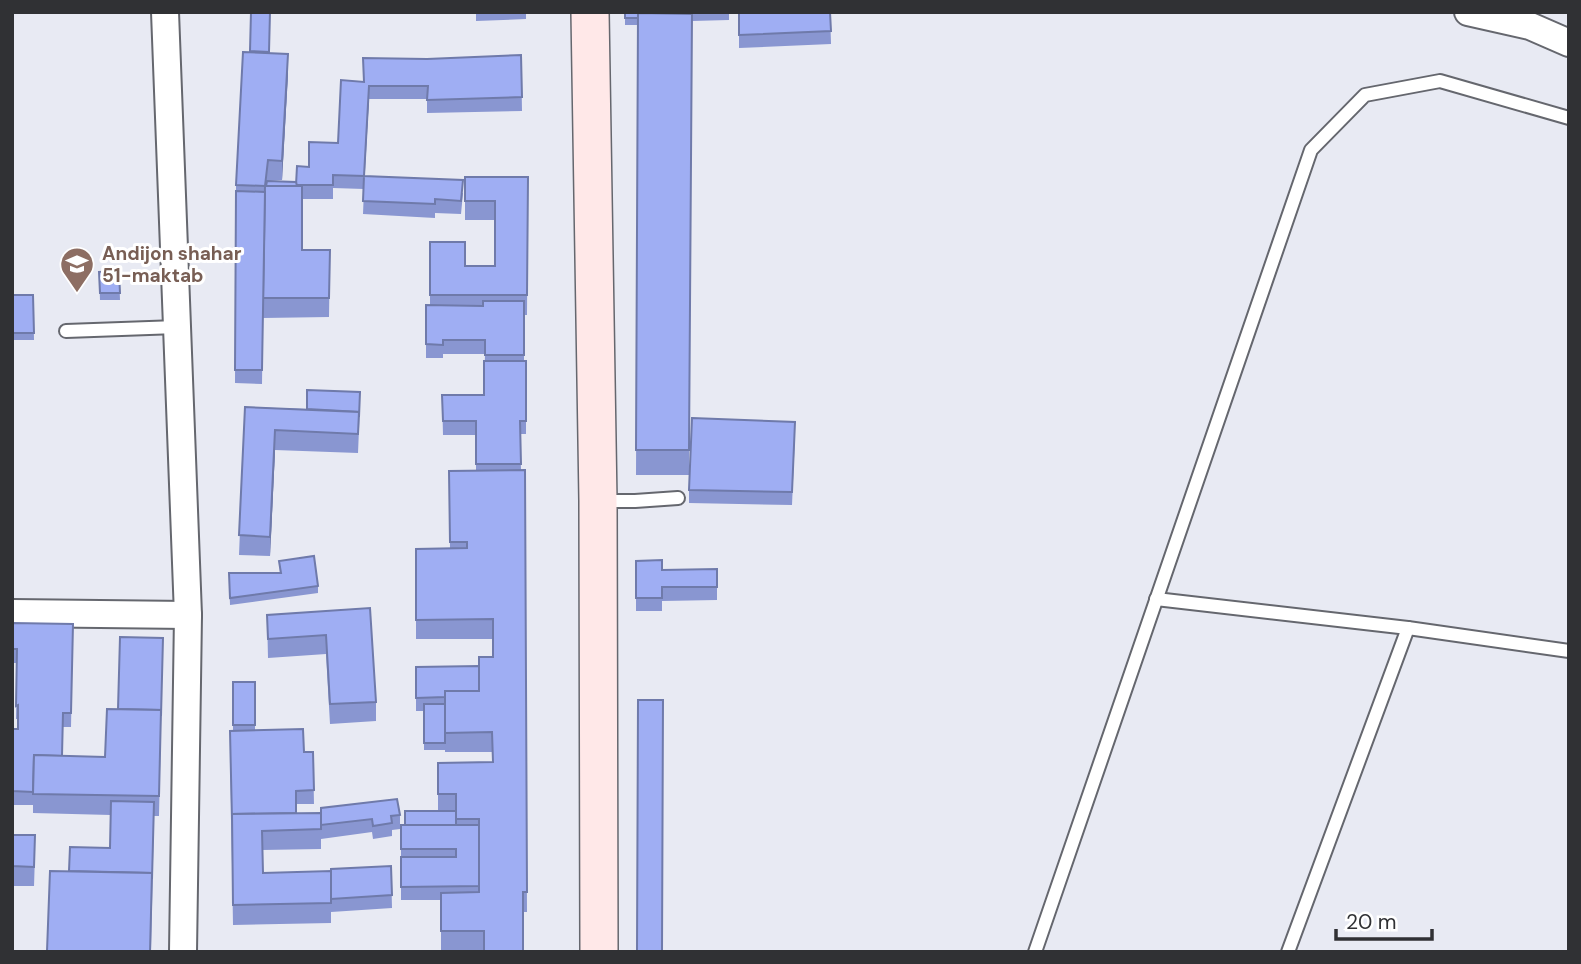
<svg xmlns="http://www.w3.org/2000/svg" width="1581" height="964" font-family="'DM Sans',sans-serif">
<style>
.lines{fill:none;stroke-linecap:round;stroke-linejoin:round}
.lane-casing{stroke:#65676e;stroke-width:16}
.street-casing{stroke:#65676e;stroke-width:30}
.secondary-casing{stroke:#65676e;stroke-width:40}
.lane{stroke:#fff;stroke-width:12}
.street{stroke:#fff;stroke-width:26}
.secondary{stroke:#ffe8e8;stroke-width:37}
.wall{fill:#8996d1}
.shaded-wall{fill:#6f7aaa}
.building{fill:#9faef3;stroke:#6f7aaa;stroke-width:2}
.labels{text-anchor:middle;stroke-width:6;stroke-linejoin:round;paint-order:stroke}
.education-label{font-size:19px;font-weight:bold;fill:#785e54;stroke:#fff;text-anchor:start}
</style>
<rect width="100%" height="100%" fill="#e8eaf3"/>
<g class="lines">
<!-- lane casing -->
<g class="lane-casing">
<g id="lane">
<path d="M66,331L177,327"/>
<path d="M602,501H635L678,498"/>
<path d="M1156,599L1408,628L1569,651"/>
<path d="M1035,952L1311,150L1365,95L1440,81L1569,118"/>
<path d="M1288,952L1408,628"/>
</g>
</g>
<!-- street casing -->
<g class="street-casing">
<g id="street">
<path d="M165,12L188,615L183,952"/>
<path d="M1468,12L1530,26L1569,43"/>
<path d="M12,613L188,615"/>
</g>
</g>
<!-- secondary casing -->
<g class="secondary-casing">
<path id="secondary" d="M590,12L598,501L599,952"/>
</g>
<!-- lane -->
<use href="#lane" class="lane"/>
<!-- street -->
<use href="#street" class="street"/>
<!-- secondary -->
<use href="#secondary" class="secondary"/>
</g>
<!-- wall -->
<g class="wall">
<path d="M251,12H270L269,53L288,74L282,180L267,181L296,182L309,167L338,143L364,82L427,59L521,55L522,111L427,113V99H369L364,176L463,193L461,214L435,213V218L363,214L364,189L333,188V199H302V250H330L329,317L263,318V309L262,384L235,383L236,185L250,52Z"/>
<path d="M476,12H526V19L476,21Z"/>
<path d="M625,12H729V20L692,21L689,475H636L638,25H625Z"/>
<path d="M739,12H830L831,44L739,48Z"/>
<path d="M465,177H528L527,315H524V361H526V434H520L521,470H525L527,912H523L484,950H441V900H401V825H405L438,811V763L492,762V752H445V715V750H424V711H416V667L479,666L493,657V639H416V549L450,548L449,471L476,470V435H443L442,395H484L485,354H443V358H426V305H430V242L465,266H495V220H465Z"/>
<path d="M119,271L120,300H100L99,272Z"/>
<path d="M12,295H33L34,340H12Z"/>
<path d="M360,405L358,453L275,450L270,556L239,555L245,407L307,409Z"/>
<path d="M795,435L792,505L689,503V490Z"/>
<path d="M279,561L318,586V593L230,605L229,573H280Z"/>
<path d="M636,561L662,570L717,569V600L662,601V611H636Z"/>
<path d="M370,608L376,702V721L330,724L326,654L268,658L267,615Z"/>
<path d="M12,623L73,624L71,727H63L62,756L105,757L118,709L163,638L159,816H154L151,952H47L50,871H69L110,848L111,815L33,813V805H12V729H18V719H16L17,663H12Z"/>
<path d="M233,682H255V731L304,752H313L314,804H296V813L400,815V829L392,830V836L373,839L372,832L321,839V837V849L262,850L263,873L331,871L391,866L392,908L331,912V906V923L233,925L230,745L233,731Z"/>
<path d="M12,835L35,855L34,886H12Z"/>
</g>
<!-- shaded-wall -->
<g class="shaded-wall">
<path d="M288,54V74L282,180V161Z"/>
<path d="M369,86V99L364,189V176Z"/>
<path d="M275,430V450L270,556V537Z"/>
</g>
<!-- building -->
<g class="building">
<path d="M251,12H270L269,52L250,51Z"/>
<path d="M625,12H644V13H638V18H625Z"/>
<path d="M739,12H830L831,31L739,35Z"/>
<path d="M638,13L692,14L689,450H636Z"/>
<path d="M243,52L288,54L282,161L268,160L265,186L236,185Z"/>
<path d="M521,55L522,97L427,100L428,86H369L364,176L463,180L461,201L435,199V204L363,201L364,176L333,175V185H296L297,166L309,167V142L338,143L341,80L364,82L363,58L427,59Z"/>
<path d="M465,177H528L527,295H430V242H465V266H495V201H465Z"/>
<path d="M267,181L296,182L297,186H266Z"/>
<path d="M265,186H302V250H330L329,298H263Z"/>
<path d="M236,191L265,192L262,370H235Z"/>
<path d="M119,271L120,293H100L99,272Z"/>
<path d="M12,295H33L34,333H12Z"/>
<path d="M483,301H524V355H485V340H443V345L426,344V305L483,306Z"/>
<path d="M484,361H526V421H520L521,464H476V421H443L442,395H484Z"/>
<path d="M307,390L360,392L359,417V412L307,409Z"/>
<path d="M245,407L359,412L358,434L275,430L270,537L239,535Z"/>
<path d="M692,418L795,422L792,492L689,490Z"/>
<path d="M525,470L527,892H523V952H484V931H441V893L479,892V819H456V794H438V763L493,762L492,732L445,733V691H479V657H493V619L416,620V549L467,548V542H450L449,471Z"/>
<path d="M314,556L318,586L230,598L229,573H281L279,561Z"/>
<path d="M662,560V570L717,569V587H662V598H636V561Z"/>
<path d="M370,608L376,702L330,704L326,635L268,639L267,615Z"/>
<path d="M12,623L73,624L71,713H63L62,756L34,755L33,792L12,791V729H18V705L16,706L17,649H12Z"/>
<path d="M120,637L163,638L161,716V710L118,709Z"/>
<path d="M479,666V691H445V697L416,698V667Z"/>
<rect x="233" y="682" width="22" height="43"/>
<path d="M638,700H663L662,952H637Z"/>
<rect x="424" y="704" width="21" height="39"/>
<path d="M107,709L161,710L159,796L33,794L34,755L105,757Z"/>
<path d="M303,729L304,752H313L314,790L296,791V813L232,814V820L230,731Z"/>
<path d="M397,799L400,815L391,816L392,823L373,826L372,819L321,825V808Z"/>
<path d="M111,801L154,802L152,879V873L69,871L70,847L110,848Z"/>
<rect x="405" y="811" width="51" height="14"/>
<path d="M321,813V829L262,831L263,873L331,871V903L233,905L232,814Z"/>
<path d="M401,825H479V886L401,887V857H456V849H401Z"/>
<path d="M12,835H35L34,867L12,866Z"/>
<path d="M391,866L392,895L331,899V869Z"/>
<path d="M50,871L152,873L150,952L47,951Z"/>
</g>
<!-- icons -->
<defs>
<g id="school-pin" transform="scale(1.75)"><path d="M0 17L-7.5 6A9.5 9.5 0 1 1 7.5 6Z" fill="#8d6e63" stroke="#fff"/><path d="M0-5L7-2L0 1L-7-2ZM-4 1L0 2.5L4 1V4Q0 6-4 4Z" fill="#fff"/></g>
</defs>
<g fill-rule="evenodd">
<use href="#school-pin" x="77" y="264"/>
</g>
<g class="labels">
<!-- education labels -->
<g class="education-label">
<text x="102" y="260">Andijon shahar<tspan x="102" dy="22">51-maktab</tspan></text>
</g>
</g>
<!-- border -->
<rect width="1581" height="964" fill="none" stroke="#303134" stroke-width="28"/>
<!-- scale -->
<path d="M1336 929v10h96v-10" fill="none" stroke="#303134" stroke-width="3.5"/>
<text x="1346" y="929" font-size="21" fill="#303134" stroke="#ffffff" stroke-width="5" paint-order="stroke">20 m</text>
</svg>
